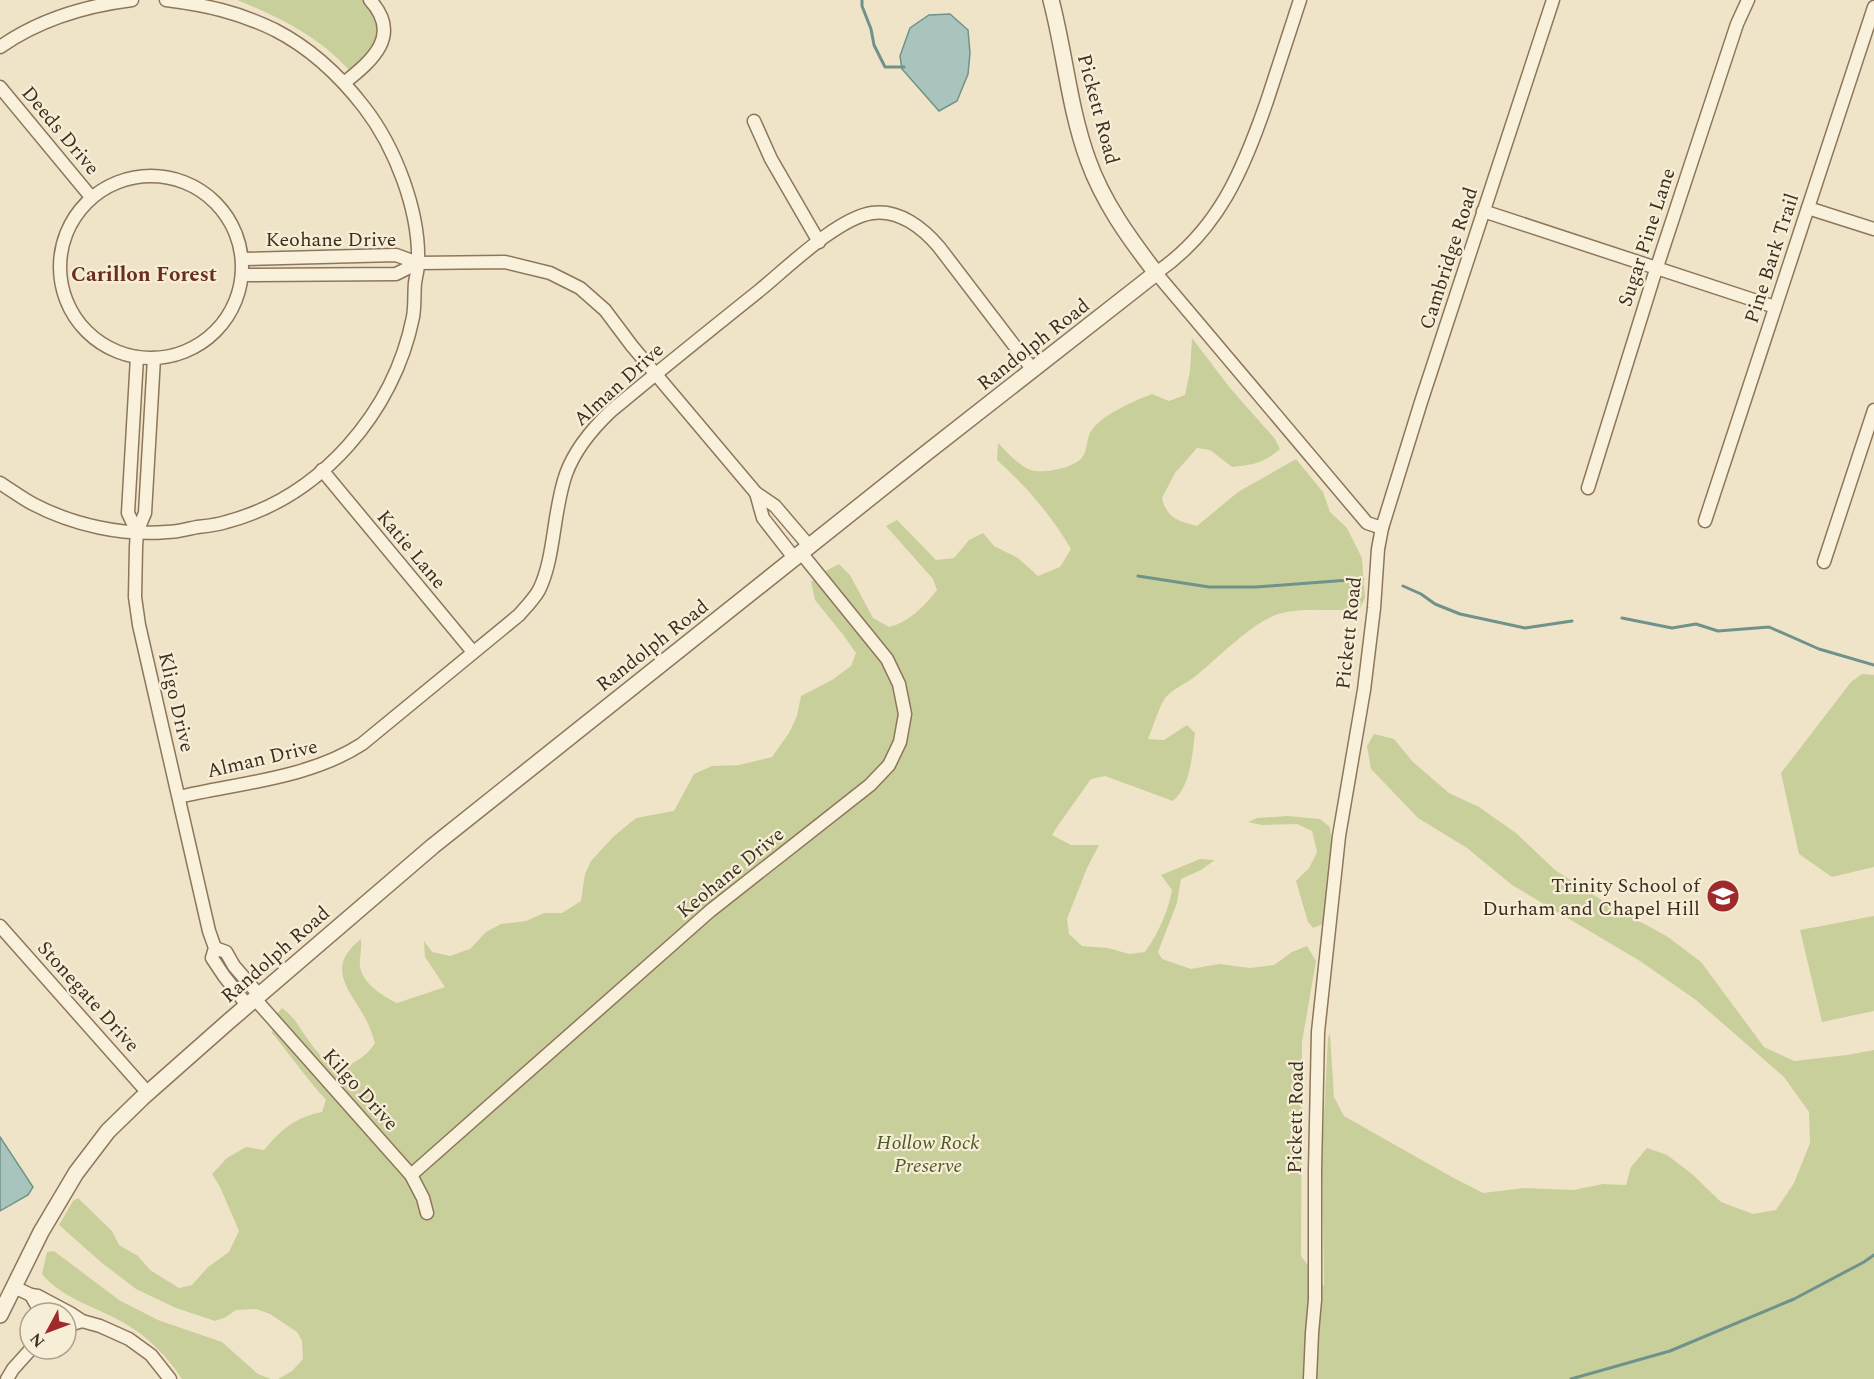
<svg xmlns="http://www.w3.org/2000/svg" width="1874" height="1379" font-family="Spectral,serif">
<style>
.green{fill:#c9cf9b}
.water{fill:#a9c4bc;stroke:#6f938a;stroke-width:1.5}
.lines{fill:none;stroke-linecap:round;stroke-linejoin:round}
.stream{stroke:#6f938a;stroke-width:3}
.minor-casing{stroke:#8d765c;stroke-width:15}
.tertiary-casing{stroke:#8d765c;stroke-width:18}
.minor{stroke:#faf1dc;stroke-width:12}
.tertiary{stroke:#faf1dc;stroke-width:15}
.labels{text-anchor:middle;stroke-width:4.5;stroke-linejoin:round;paint-order:stroke}
.street-label{font-size:20px;fill:#3d2e20;stroke:#f7eed8}
.poi-label{font-size:20px;fill:#3d2e20;stroke:#f7eed8;text-anchor:end}
.park-label{font-size:20px;font-style:italic;fill:#4d5a26;stroke:#f7eed8}
.neighbourhood-label{font-size:21px;font-weight:bold;fill:#6b2e1e;stroke:#f7eed8}
</style>
<rect width="100%" height="100%" fill="#f0e4c8"/>
<!-- green -->
<g class="green">
<path d="M237,0H364C392,31 375,48 349,70C318,36 279,17 237,0Z"/>
<path d="M1192,338L1230,388L1275,439L1280,449C1264,463 1253,465 1232,467L1210,450L1197,448L1175,473L1162,498C1167,519 1179,521 1197,526L1238,492L1296,459L1323,492L1330,512L1347,528L1362,558L1365,598L1360,608C1334,613 1308,606 1282,613C1253,620 1217,660 1193,678C1185,684 1173,689 1166,697C1160,704 1152,730 1148,739L1164,740L1187,725L1195,733C1192,756 1191,785 1173,801L1105,776L1091,779L1059,824L1052,835L1071,845H1099L1087,868L1067,919L1069,934L1082,946L1108,948L1129,954L1145,952C1158,934 1168,912 1172,890L1161,875L1200,859L1215,860L1201,870L1181,879L1177,903L1158,952L1162,959L1191,969L1219,964L1250,968L1274,965L1292,952L1307,946L1316,961L1302,1042L1301,1256L1324,1286L1322,1155L1328,1037L1330,1034L1334,1097L1344,1116L1450,1176L1483,1193L1524,1188L1573,1190L1603,1184L1626,1185L1631,1167L1647,1148L1667,1155L1692,1174L1721,1202L1753,1214L1776,1210L1794,1183L1810,1143L1809,1112L1784,1077L1696,1000L1640,961L1512,885L1467,848L1418,818L1371,769L1367,746L1374,734L1394,739L1413,762L1449,793L1479,807L1516,833L1555,870L1608,904L1668,937L1701,962L1764,1047L1794,1061L1847,1055L1874,1050V1379H278L292,1371L303,1359L302,1341L297,1332L270,1314L256,1309L236,1310L226,1317L215,1321L176,1308L136,1289L102,1263L59,1225L73,1201L78,1198L112,1231L119,1245L138,1256L150,1270L179,1288L192,1285L208,1267L229,1252L239,1231L220,1187L212,1174L227,1158L246,1147L264,1150C281,1130 295,1117 322,1112L326,1100C307,1079 290,1055 272,1033L275,1016L282,1008C296,1019 297,1024 307,1038C315,1050 326,1062 336,1071C352,1064 366,1058 375,1043C372,1034 369,1024 364,1016C347,987 326,967 361,939C362,949 359,960 360,967C364,985 383,996 397,1003L445,987L425,957L424,941L432,952L450,956L470,949L486,932L501,924L526,921L544,913H562L581,901L585,874L591,861L614,836L636,818L674,811L694,774L712,766L739,765L772,757L789,733L797,716L801,696L832,680L851,666L856,653L844,636L815,600L811,582L822,573L839,564L850,575L873,618L889,627C909,622 924,607 937,590L933,579L886,526L897,520L936,560L954,558L969,540L983,533L994,546L1018,558L1038,576L1060,567L1071,549C1051,515 1026,486 997,460L998,443C1006,451 1020,467 1031,470C1043,474 1076,468 1083,456C1088,449 1086,437 1092,430C1103,414 1134,401 1152,394L1169,401L1185,395L1190,371Z"/>
<path d="M1862,674L1874,675V867L1832,877L1799,854L1781,773L1851,682Z"/>
<path d="M1288,816L1320,819L1330,827L1332,847L1323,924L1313,928L1308,922L1296,881L1309,868L1317,852L1312,831L1297,824L1262,825L1248,822L1257,818Z"/>
<path d="M1874,916V1011L1822,1022L1800,930Z"/>
<path d="M54,1251L119,1300L158,1320L222,1342L258,1374L271,1379H182C167,1356 149,1338 126,1324C97,1307 64,1300 42,1274L47,1252Z"/>
</g>
<!-- water -->
<g class="water">
<path d="M950,14L968,30L970,53L968,74L957,101L939,111L902,69L900,56L910,28L929,15Z"/>
<path d="M0,1137L33,1187L28,1195L0,1211Z"/>
</g>
<g class="lines">
<!-- stream -->
<g class="stream">
<path d="M862,0V6L871,29L874,45L885,67H904"/>
<path d="M1138,576L1209,587H1256L1362,579"/>
<path d="M1403,586L1421,594L1435,604L1460,614L1525,628L1572,621"/>
<path d="M1622,618L1672,628L1696,624L1718,631L1769,627L1819,649L1874,665"/>
<path d="M1571,1379L1670,1351L1794,1299L1864,1262L1874,1255"/>
</g>
<!-- minor casing -->
<g class="minor-casing">
<g id="minor">
<path d="M1300,0C1289,34 1278,67 1267,101C1243,170 1219,230 1156,273L1367,523L1382,528"/>
<path d="M0,47C40,19 84,6 132,0"/>
<path d="M344,83C373,60 402,35 370,0"/>
<path d="M0,87L91,197"/>
<path d="M754,121L771,159L819,242"/>
<circle cx="151" cy="267" r="91"/>
<path d="M1808,208L1874,229"/>
<path d="M1483,211L1775,307"/>
<path d="M242,259L396,255L418,263L505,262L550,273L580,288L605,310L632,346L756,493L775,506L810,547"/>
<path d="M242,275L396,274L418,263"/>
<path d="M154,358L145,513L137,532L136,547L135,597L139,625L209,931L215,948L212,958L224,976L247,1005"/>
<path d="M322,470L473,652"/>
<path d="M0,483C11,490 22,498 33,504C73,525 123,536 167,532C177,532 187,529 197,527C206,526 217,525 226,522C321,497 394,412 413,317C415,306 414,294 415,283C416,276 418,270 418,263C420,211 395,147 364,107C340,76 310,48 275,30C238,12 206,5 166,0"/>
<path d="M1588,488L1653,279L1737,24L1748,0"/>
<path d="M756,493L763,518L795,559"/>
<path d="M1705,521L1874,7"/>
<path d="M137,532L128,513L137,357"/>
<path d="M1824,562L1874,410"/>
<path d="M179,797C239,783 310,778 362,744L519,615C526,607 534,599 539,590C555,558 553,510 566,474C575,449 592,429 611,411C660,370 710,330 760,290C788,267 838,218 872,213C899,209 923,228 939,247L1033,370"/>
<path d="M0,926L148,1093"/>
<path d="M215,948L226,952L234,966L259,995"/>
<path d="M255,999L411,1175L423,1198L427,1213"/>
<path d="M411,1175L710,911L870,785L889,765L900,742L905,714L899,684L887,659L802,554"/>
<path d="M14,1287L31,1295L38,1296L70,1313L82,1321L100,1326L129,1339L151,1355L170,1379"/>
<path d="M31,1295L41,1313"/>
<path d="M66,1326L82,1321"/>
<path d="M7,1379L13,1369L31,1349"/>
<path d="M1310,1379L1312,1333L1315,1300V1170L1318,1032L1339,836L1364,690L1374,608L1378,549L1382,528L1421,402L1553,0"/>
</g>
</g>
<!-- tertiary casing -->
<g class="tertiary-casing">
<path id="tertiary" d="M0,1315L41,1232L76,1173L108,1131L142,1098L228,1022L433,846L925,454L1156,273C1129,238 1103,202 1088,160C1069,108 1065,53 1051,0"/>
</g>
<!-- minor -->
<use href="#minor" class="minor"/>
<!-- tertiary -->
<use href="#tertiary" class="tertiary"/>
</g>
<!-- icons -->
<defs>
<g id="school-disc" transform="scale(1.725)"><circle r="9.5" fill="#9e2a2b" stroke="#f7eed8"/><path d="M0-5L7-2L0 1L-7-2ZM-4 1L0 2.5L4 1V4Q0 6-4 4Z" fill="#fff"/></g>
</defs>
<g fill-rule="evenodd">
<use href="#school-disc" x="1723" y="896"/>
</g>
<g class="labels">
<!-- street labels -->
<g class="street-label">
<text transform="translate(1099 109) rotate(75)" y="7">Pickett Road</text>
<text transform="translate(61 130) rotate(50)" y="7">Deeds Drive</text>
<text transform="translate(1646 237) rotate(-72)" y="7">Sugar Pine Lane</text>
<text x="331" y="246">Keohane Drive</text>
<text transform="translate(1448 258) rotate(-72)" y="7">Cambridge Road</text>
<text transform="translate(1771 258) rotate(-72)" y="7">Pine Bark Trail</text>
<text transform="translate(1033 344) rotate(-38)" y="7">Randolph Road</text>
<text transform="translate(618 384) rotate(-42)" y="7">Alman Drive</text>
<text transform="translate(412 549) rotate(50)" y="7">Katie Lane</text>
<text transform="translate(1348 633) rotate(-84)" y="7">Pickett Road</text>
<text transform="translate(652 645) rotate(-38)" y="7">Randolph Road</text>
<text transform="translate(177 702) rotate(77)" y="7">Kligo Drive</text>
<text transform="translate(262 758) rotate(-13)" y="7">Alman Drive</text>
<text transform="translate(730 872) rotate(-39)" y="7">Keohane Drive</text>
<text transform="translate(275 954) rotate(-41)" y="7">Randolph Road</text>
<text transform="translate(89 996) rotate(48)" y="7">Stonegate Drive</text>
<text transform="translate(361 1089) rotate(48)" y="7">Kilgo Drive</text>
<text transform="translate(1295 1117) rotate(-89)" y="7">Pickett Road</text>
</g>
<!-- poi labels -->
<g class="poi-label">
<text x="1700" y="892">Trinity School of<tspan x="1700" dy="23">Durham and Chapel Hill</tspan></text>
</g>
<!-- park labels -->
<g class="park-label">
<text x="928" y="1149">Hollow Rock<tspan x="928" dy="23">Preserve</tspan></text>
</g>
<!-- neighbourhood labels -->
<g class="neighbourhood-label">
<text x="144" y="281">Carillon Forest</text>
</g>
</g>
<!-- north arrow -->
<g transform="translate(48 1331) rotate(229)"><circle r="28" fill="#f7eed8" stroke="#ada18e" stroke-width="1.5"/>
<path d="M0-4.5L10 22L0 15L-10 22Z" fill="#9e2a2b"/>
<text y="-9" font-size="16" font-weight="bold" text-anchor="middle" fill="#3d2e20">N</text>
</g>
</svg>
